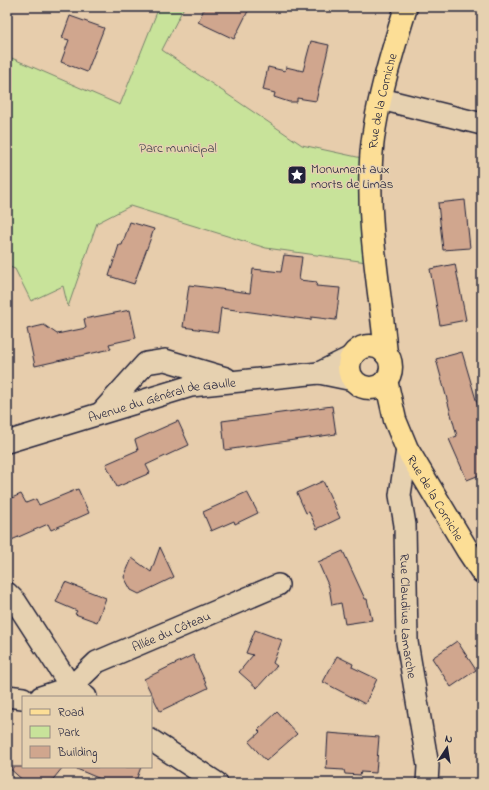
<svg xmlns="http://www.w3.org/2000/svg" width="489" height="790" font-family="'Indie Flower',sans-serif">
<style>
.green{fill:#c8e39a;stroke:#75826a}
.building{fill:#d0a68e;stroke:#22223b}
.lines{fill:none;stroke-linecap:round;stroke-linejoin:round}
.minor-casing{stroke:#22223b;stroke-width:24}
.major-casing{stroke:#22223b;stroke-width:25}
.minor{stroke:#e6d1b0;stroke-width:21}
.major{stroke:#fcde96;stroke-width:22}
.labels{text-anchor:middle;stroke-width:3;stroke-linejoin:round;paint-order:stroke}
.street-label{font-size:13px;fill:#22223b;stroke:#e6d1b0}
.park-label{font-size:13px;fill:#3b3f49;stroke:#e6d1b0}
.poi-label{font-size:13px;fill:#22223b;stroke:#e6d1b0;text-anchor:start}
</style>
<rect width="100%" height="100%" fill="#e7cdac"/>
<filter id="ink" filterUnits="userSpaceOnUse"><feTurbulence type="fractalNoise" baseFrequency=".025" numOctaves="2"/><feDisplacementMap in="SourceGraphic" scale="8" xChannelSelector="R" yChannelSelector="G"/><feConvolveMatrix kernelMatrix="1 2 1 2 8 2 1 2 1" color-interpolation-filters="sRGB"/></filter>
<g filter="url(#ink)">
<!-- green -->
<path class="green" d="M159,7H184L162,50L302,145L371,160L374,263L266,248L130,206L97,223L68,307L63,286L31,301L15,269L7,266V56L120,105Z"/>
<!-- building -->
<g class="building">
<path d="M205,7H250L234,39L198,22Z"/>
<path d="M70,16L104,28L87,72L61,62L69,40L62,38Z"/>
<path d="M311,41L329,45L316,101L297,98V102H289L274,97L275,93L263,90L268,67L285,71L286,67L303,71Z"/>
<path d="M465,200L470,248L443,250L438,203Z"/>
<path d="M130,222L154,229L134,284L109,276L119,245H122Z"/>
<path d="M284,255L302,257L299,280L317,282L316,286L340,288L336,320L311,317V320L221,308L218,332L183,327L189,285L250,293L253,269L281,272Z"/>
<path d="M455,264L466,320L440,325L430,269Z"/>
<path d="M130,310L136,338L109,344L111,349L35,366L27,329L44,325L57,334L86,328L84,319Z"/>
<path d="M462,352L482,420V474L467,480L449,439L457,436L436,359Z"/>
<path d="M332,406L336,434L225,450L222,421Z"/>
<path d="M178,421L189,445L146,465L150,473L117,487L106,464L138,450L135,440Z"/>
<path d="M323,481L340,518L317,529L309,512L306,513L297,493Z"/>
<path d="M78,489L89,513L51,530L48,524L7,542V500L21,494L26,503L36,499L39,505Z"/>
<path d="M247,492L258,513L235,524L234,521L211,531L203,512Z"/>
<path d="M160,547L174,577L139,594L131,590L124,577L132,558L151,572Z"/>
<path d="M343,551L365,599H367L372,620L345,624L341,603L332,605L329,587L318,562Z"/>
<path d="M65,582L106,598L97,622L75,614L77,611L56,602Z"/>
<path d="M255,630L282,640L273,663L277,666L257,688L239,672L253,655L246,653Z"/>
<path d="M457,641L476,670L451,687L432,658Z"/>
<path d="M193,655L208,688L160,711L144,679Z"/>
<path d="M337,656L353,664L352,667L377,679L365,704L323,682Z"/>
<path d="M277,712L297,734L266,761L249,742L260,732L258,730Z"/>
<path d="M328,733L379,737L376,773L361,772L360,775L345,774L344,770L326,769Z"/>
<path d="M8,767H63L50,783H26Z"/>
<path d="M72,767H141L135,783H110Z"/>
</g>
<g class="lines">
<!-- minor casing -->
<g class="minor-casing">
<g id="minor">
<path d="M381,99L482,124"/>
<path d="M319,373L351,357"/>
<path d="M101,413L146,363L165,360L226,378"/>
<path id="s1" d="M7,442L191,386L319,373L353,380"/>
<path id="s2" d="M407,449L400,495L405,525L407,642L428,766L427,783"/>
<path d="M7,593L16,602L71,687L86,697"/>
<path d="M7,696L23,698"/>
<path id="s3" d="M41,697L71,687L97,662L278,585"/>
<path d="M151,740L217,783"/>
</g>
</g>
<!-- major casing -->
<g class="major-casing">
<g id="major">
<circle cx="370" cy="367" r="21"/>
<path id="s4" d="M386,354C380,289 367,226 371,161C373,114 392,52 406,7"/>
<path id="s5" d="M386,380L395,420L407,449L468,551L482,572"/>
</g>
</g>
<!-- minor -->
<use href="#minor" class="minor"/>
<!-- major -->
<use href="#major" class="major"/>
</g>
</g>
<!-- icons -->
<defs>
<g id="sight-square" transform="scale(1)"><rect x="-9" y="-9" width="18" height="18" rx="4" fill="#22223b" stroke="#e6d1b0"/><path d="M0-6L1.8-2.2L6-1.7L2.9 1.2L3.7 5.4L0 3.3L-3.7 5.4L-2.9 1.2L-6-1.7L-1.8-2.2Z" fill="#fff"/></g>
</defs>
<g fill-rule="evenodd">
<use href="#sight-square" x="297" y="175"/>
</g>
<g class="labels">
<!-- street labels -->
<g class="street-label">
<text dy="5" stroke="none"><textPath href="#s4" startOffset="255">Rue de la Corniche</textPath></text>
<text dy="5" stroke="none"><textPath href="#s1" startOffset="161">Avenue du Général de Gaulle</textPath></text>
<text dy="5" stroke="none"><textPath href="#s5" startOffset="129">Rue de la Corniche</textPath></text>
<text dy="5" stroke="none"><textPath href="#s2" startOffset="168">Rue Claudius Lamarche</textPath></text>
<text dy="5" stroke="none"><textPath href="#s3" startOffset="148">Allée du Côteau</textPath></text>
</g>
<!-- park labels -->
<g class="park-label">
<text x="178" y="152">Parc municipal</text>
</g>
<!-- poi labels -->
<g class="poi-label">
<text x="311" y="173">Monument aux<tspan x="311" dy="15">morts de Limas</tspan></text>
</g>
</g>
<!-- margin -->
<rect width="489" height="790" fill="none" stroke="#e6d1b0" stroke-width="24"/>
<rect x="12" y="12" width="465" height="766" fill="none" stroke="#22223b" stroke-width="1.5" filter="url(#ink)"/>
<!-- legend -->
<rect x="22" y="696" width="130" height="72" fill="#e6d1b0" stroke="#988b81"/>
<rect x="30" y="709" width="20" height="6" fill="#fcde96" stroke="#988b81"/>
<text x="58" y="716" font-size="12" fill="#22223b">Road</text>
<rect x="30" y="726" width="20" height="12" fill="#c8e39a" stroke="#988b81"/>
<text x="58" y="736" font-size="12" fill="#22223b">Park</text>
<rect x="30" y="746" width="20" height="12" fill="#d0a68e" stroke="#988b81"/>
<text x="58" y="756" font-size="12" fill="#22223b">Building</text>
<!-- north arrow -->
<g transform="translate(447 748) rotate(12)" stroke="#e6d1b0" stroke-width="3" paint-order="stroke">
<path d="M0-3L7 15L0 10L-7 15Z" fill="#22223b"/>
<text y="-6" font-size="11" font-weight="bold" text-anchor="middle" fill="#22223b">N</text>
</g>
</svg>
